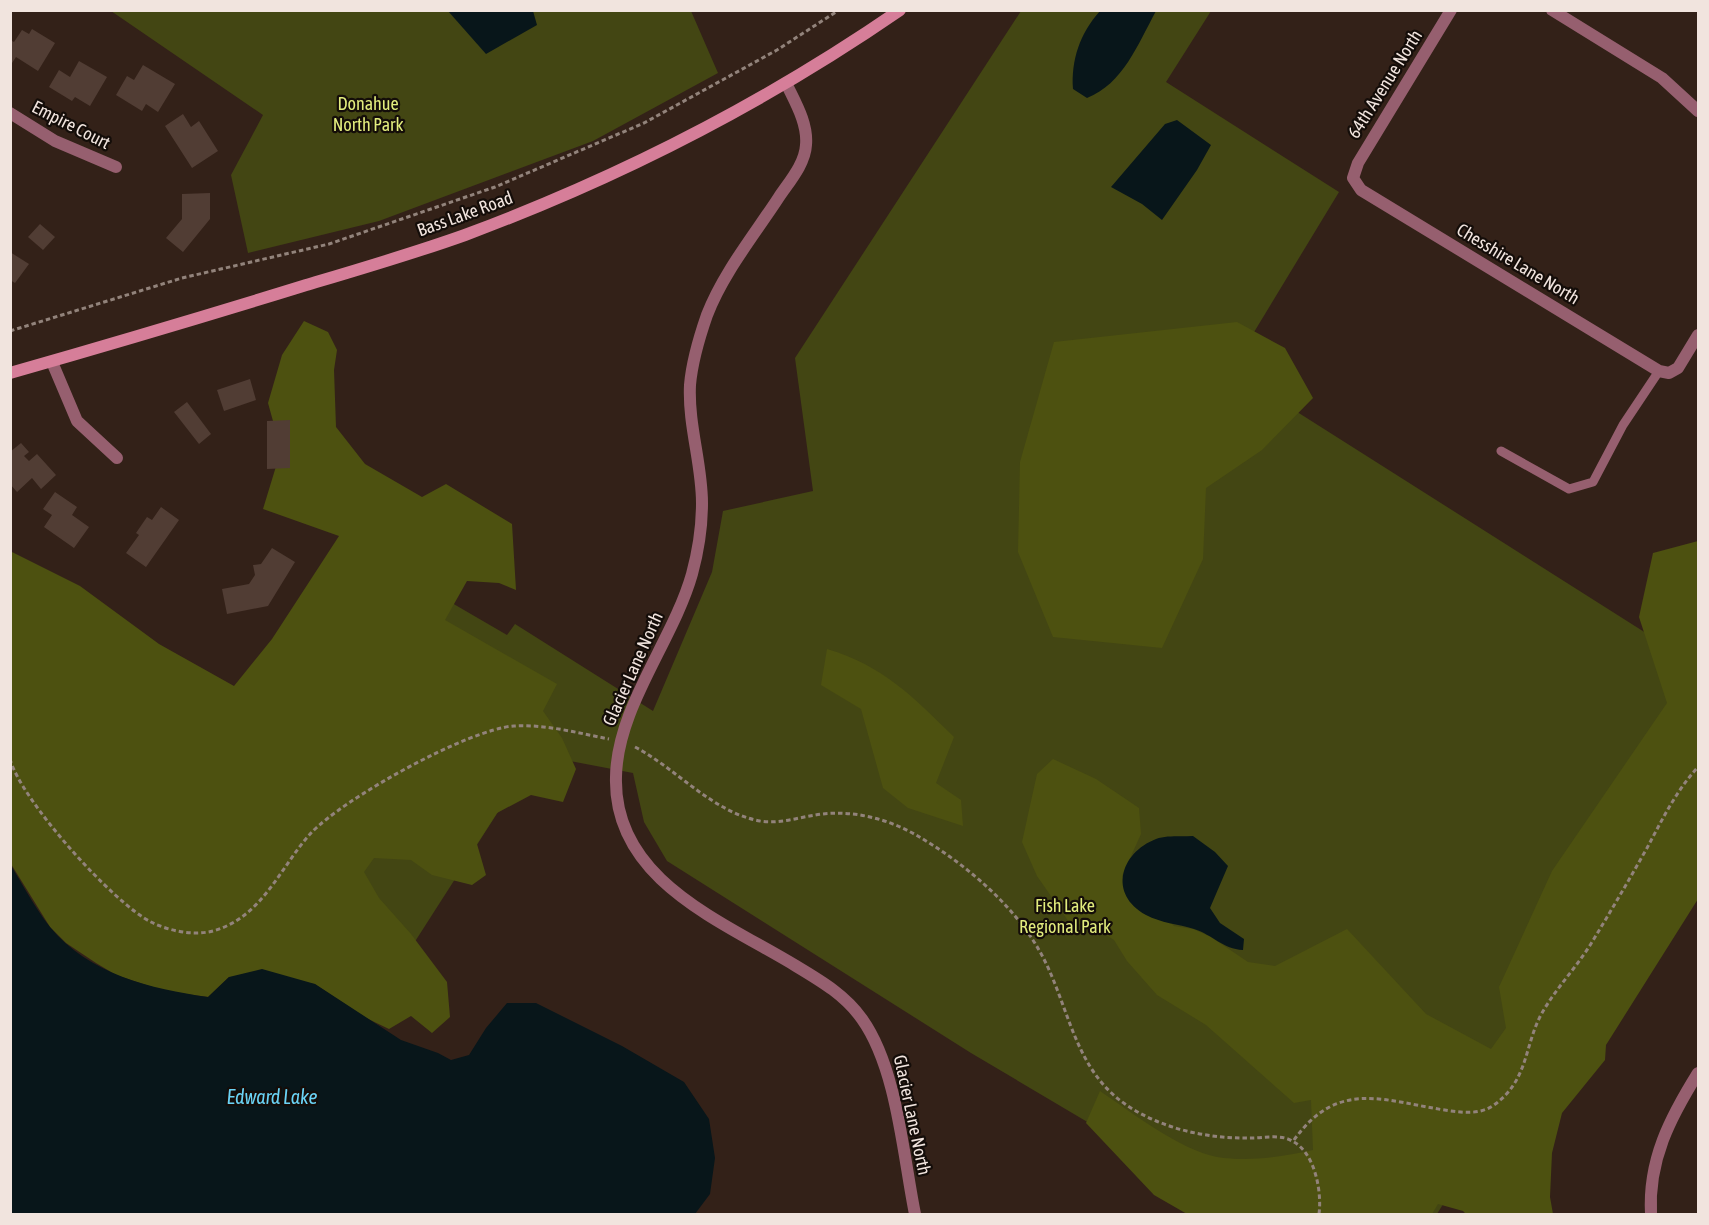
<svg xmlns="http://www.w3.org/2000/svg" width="1709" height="1225" font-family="'Asap Condensed',sans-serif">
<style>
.green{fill:#434613}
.forest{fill:#4d5110}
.water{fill:#08161a}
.building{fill:#513d34}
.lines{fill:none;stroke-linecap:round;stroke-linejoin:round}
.path{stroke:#92837b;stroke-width:3;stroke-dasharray:4.5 3;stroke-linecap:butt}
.lane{stroke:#965f6f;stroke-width:9}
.street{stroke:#965f6f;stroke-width:12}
.secondary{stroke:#d67e99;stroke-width:12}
.labels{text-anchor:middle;stroke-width:4.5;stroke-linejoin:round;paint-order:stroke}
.street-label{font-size:18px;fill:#f1e4de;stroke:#140d09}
.park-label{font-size:18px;fill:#e2ec7d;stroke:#140d09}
.water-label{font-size:20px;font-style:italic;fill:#6ad3f5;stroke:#140d09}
</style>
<rect width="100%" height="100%" fill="#332118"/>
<!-- green -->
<g class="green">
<path d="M111,11H691L718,73L593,141L379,221L248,253L231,175L263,115Z"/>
<path d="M1021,11H1211L1166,82L1339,192L1231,370L1698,666L1463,1172L1437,1214H1243L971,1053L667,861L644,822L633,773L549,757L514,787L366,1018L315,984L11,864L10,568L243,708L347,542L507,635L515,624L653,711L712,572L723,511L813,491L795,358Z"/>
</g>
<!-- forest -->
<g class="forest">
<path d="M304,321L328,332L337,350L334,370L336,427L365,464L422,497L446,484L512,524L516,590L499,583L467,581L445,620L557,684L543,711L562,738L576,769L563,802L531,795L497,813L477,844L486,875L472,885L432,875L411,860L374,858L364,872L379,898L411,934L447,982L450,1017L432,1033L411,1016L389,1029L366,1018L315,984L229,977L208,997L164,991L116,975L96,963L66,943L50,927L11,864L10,551L80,586L159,644L234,686L272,639L339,536L263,509L281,450L268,403L282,355Z"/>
<path d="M1237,322L1285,348L1313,398L1262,450L1206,488L1203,559L1162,648L1053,637L1018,552L1020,462L1054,342Z"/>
<path d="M1698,541V899L1606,1045L1605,1060L1562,1113L1552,1153L1550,1197L1553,1214H1466L1463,1211L1438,1204L1432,1214H1187L1154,1195L1086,1123L1100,1091C1131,1112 1180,1150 1217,1157C1249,1162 1282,1157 1313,1150L1311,1100L1294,1103L1206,1025L1157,995L1127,961L1114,940L1089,924L1071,925L1037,876L1022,842L1037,774L1053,759L1096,779L1139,808L1141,834L1122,876L1174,926L1193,929L1211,937L1248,962L1275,966L1347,929L1426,1014L1491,1049L1506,1028L1499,987L1552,871L1667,703L1639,617L1653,553Z"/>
<path d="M827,649C884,666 913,697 954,737L936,783L961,800L963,826L908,808L883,788L861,709L821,685Z"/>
</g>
<!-- water -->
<g class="water">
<path d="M448,11H533L537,25L486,54Z"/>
<path d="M1100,11H1156C1138,44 1123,84 1087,98L1073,89C1071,60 1080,33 1100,11Z"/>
<path d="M1177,120L1211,145L1197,170L1162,220L1142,204L1111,187L1165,124Z"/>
<path d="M1193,836L1215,852L1228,866L1210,908L1220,923L1244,939L1243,950C1223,949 1213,935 1194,929C1178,924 1161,923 1146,915C1108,894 1120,853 1156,839C1167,835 1181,837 1193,836Z"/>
<path d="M10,864C23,885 35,908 50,927C89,974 151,989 208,997L229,977L262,969L315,984L401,1040L438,1053L451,1060L469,1055L486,1028L507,1003H536L622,1046L684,1082L709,1119L715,1158L710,1194L695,1214H11Z"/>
</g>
<!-- building -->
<g class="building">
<path d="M32,29L55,43L38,71L16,57L10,66V40L14,42L22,30L29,34Z"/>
<path d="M79,61L107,77L90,106L75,97L72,101L49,87L59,70L70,77Z"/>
<path d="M143,65L175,84L158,112L146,104L142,111L116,95L127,76L134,80Z"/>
<path d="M183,114L191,127L199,121L218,151L192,168L165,126Z"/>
<path d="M210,193V219L183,252L166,238L182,219V194Z"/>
<path d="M40,224L55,237L43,250L28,237Z"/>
<path d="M10,252L29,264L15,283L10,280Z"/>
<path d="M250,379L256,400L224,411L217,390Z"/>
<path d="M187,402L211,434L199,444L174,412Z"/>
<path d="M290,420V468L267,469V421Z"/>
<path d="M21,443L29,452L24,456L29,461L37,454L56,475L41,489L32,478L17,492L10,484V452Z"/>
<path d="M55,492L77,507L72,515L89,527L74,548L44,527L52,515L43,509Z"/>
<path d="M161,507L179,520L146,567L126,553L139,535L136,533L147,517L152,520Z"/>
<path d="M272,548L295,562L268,606L227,614L222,589L249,584L255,575L253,565L261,564Z"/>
</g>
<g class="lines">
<!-- path -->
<g class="path">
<path d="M10,331L182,278L329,244L495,187L644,123L777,50L839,10"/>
<path d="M635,747C677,769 712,812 760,821C778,824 797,818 815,815C850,809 886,818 916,835C963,862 1012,903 1039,950C1069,1002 1072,1067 1125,1104C1161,1129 1208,1139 1252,1138C1264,1138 1281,1134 1292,1141C1315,1152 1322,1192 1319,1214"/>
<path d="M10,759C21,800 113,903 151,922C169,931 193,936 213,931C263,917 280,867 311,833C343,799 468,729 514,726C545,724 578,733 609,739"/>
<path d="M1294,1140C1339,1077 1386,1102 1451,1111C1466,1113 1481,1114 1494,1105C1529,1080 1524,1045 1542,1013C1556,988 1577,967 1592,942C1611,911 1629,880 1647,848C1662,820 1676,791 1698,767"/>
</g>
<!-- lane -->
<path class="lane" d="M1501,451L1569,489L1593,482L1623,425L1659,371"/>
<!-- street -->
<g class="street">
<path d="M1451,10L1358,163L1353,178L1361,190L1659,371L1669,373L1678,368L1698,335"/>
<path d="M1552,10L1662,78L1698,111"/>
<path d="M786,83C795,102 808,123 806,145C805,164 789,182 779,197C755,234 723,273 707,315C699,338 692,361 690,385C688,425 702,464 702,503C702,526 698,552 692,574C673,641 617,707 616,777C613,880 722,921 796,966C821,981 845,995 862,1019C897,1068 903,1155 915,1214"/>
<path d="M10,113L55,141L116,167"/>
<path d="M52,362L77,421L117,458"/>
<path d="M1651,1214C1648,1160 1670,1118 1698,1073"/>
</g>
<!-- secondary -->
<path class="secondary" d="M10,373C108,345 206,316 303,286C357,270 412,254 465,235C618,178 765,103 900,10"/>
</g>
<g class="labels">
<!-- street labels -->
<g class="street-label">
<text transform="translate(1385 84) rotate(-58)" y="6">64th Avenue North</text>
<text transform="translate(71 125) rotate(27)" y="6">Empire Court</text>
<text transform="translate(465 214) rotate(-20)" y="6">Bass Lake Road</text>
<text transform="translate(1518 264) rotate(31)" y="6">Chesshire Lane North</text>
<text transform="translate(633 669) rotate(-66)" y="6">Glacier Lane North</text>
<text transform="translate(912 1115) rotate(78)" y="6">Glacier Lane North</text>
</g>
<!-- park labels -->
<g class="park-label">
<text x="368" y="110">Donahue<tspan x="368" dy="21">North Park</tspan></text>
<text x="1065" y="912">Fish Lake<tspan x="1065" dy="21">Regional Park</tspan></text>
</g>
<!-- water labels -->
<g class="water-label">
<text x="272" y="1104">Edward Lake</text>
</g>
</g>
<!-- border -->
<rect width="1709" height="1225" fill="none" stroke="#f1e4de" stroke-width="24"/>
</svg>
